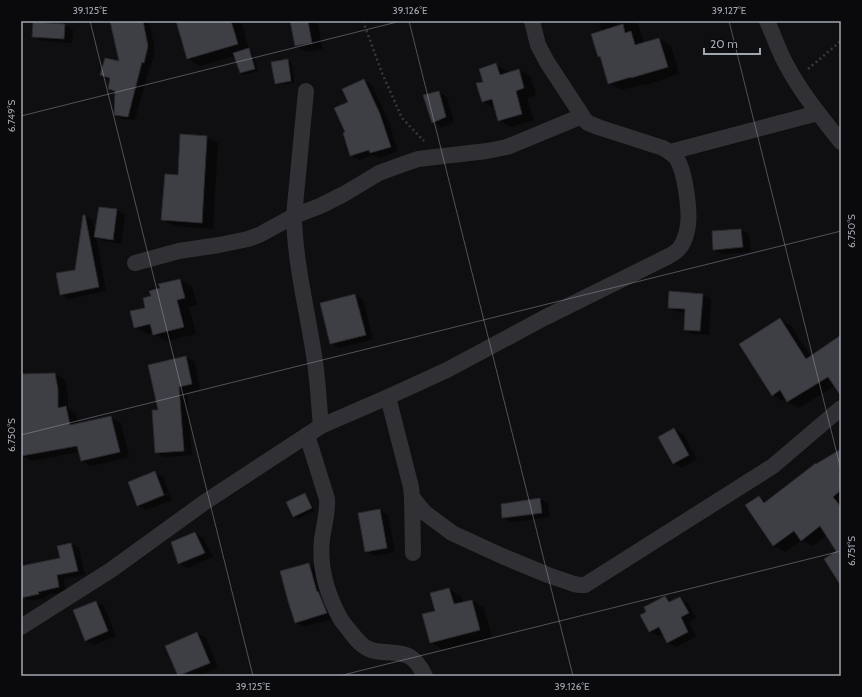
<svg xmlns="http://www.w3.org/2000/svg" width="862" height="697" font-family="Cabin,sans-serif">
<style>
.shadow{fill:#0007;fill-rule:evenodd}
.building{fill:#3e3f44;stroke:#2a292d}
.lines{fill:none;stroke-linecap:round;stroke-linejoin:round}
.path{stroke:#37383c;stroke-width:2.5;stroke-dasharray:2 3;stroke-linecap:butt}
.minor{stroke:#313135;stroke-width:16}
.ticks{fill:none;stroke:#a1a6b1;stroke-width:1;stroke-opacity:0.45}
.neatline{fill:none;stroke:#a1a6b1;stroke-width:1.5}
.ticks-label{font-size:10px;text-anchor:middle;fill:#a1a6b1}
</style>
<rect width="100%" height="100%" fill="#0f0f11"/>
<!-- shadow -->
<g class="shadow">
<path d="M111,21H149L155,50L151,66H150L135,120L122,119L115,115L116,93L109,89L111,80L101,75L120,63Z"/>
<path d="M177,21H241L249,50L252,51L258,71L244,75L240,73L235,56L200,66L188,59Z"/>
<path d="M291,21H317L323,49L307,52L296,46Z"/>
<path d="M598,21H637L644,43L659,39L671,46L679,74L645,85L643,84L621,90L609,83L601,57L599,56L602,32Z"/>
<path d="M65,25L73,30L72,43L42,41L33,36Z"/>
<path d="M288,60L291,62L295,83L279,85L276,83Z"/>
<path d="M496,65L509,72V73L519,70L531,77L536,95L527,98L534,120L511,127L499,120L495,109L483,102L478,84L484,82Z"/>
<path d="M364,80L372,85L388,120L398,151L379,158L374,155L359,160L351,155L346,133L349,102Z"/>
<path d="M439,92L447,97L454,122L442,127L433,122Z"/>
<path d="M207,137L218,143L213,229L174,226L162,219L179,176Z"/>
<path d="M100,208L117,210L125,215L121,244L104,241L96,236L106,291L68,299L61,294L76,270L84,216H85L92,220L95,235Z"/>
<path d="M741,230L749,234L751,252L722,254L714,250L713,232Z"/>
<path d="M180,280L192,287L197,305L189,307L196,334L166,341L154,334V333L148,334L135,327L146,309L152,296L161,289Z"/>
<path d="M703,294L711,299L709,335L693,334L685,329L686,313L677,312L669,307Z"/>
<path d="M355,295L363,300L373,339L340,348L331,343Z"/>
<path d="M780,320L791,326L811,357L841,336V388L836,385L799,408L788,402L787,399L783,401L772,395Z"/>
<path d="M186,357L195,362L200,389L187,392L192,455L164,457L156,452L159,411Z"/>
<path d="M55,374L65,380L68,395V408L76,413L78,425L111,417L121,423L129,457L91,466L81,460L80,452L32,461L22,455L21,448V375ZM66,412H68L72,430L70,431Z"/>
<path d="M674,429L683,434L697,459L682,468L674,463Z"/>
<path d="M841,450V584L838,552L827,535L813,546L802,540L785,552L773,545L759,497L767,502Z"/>
<path d="M155,473L163,477L172,500L146,510L138,505ZM169,492V494L142,505V503Z"/>
<path d="M305,494L308,497L315,510L298,519L294,517Z"/>
<path d="M540,499L548,504L550,517L512,522L503,518Z"/>
<path d="M380,510L388,515L395,552L374,556L366,551Z"/>
<path d="M195,533L203,538L213,557L188,568L179,563Z"/>
<path d="M71,544L79,548L85,575L64,579L66,591L45,596L46,598L30,601L23,597L21,590V573L61,559Z"/>
<path d="M309,564L317,569L335,618L304,627L296,623Z"/>
<path d="M449,589L462,597L463,603L472,601L484,608L492,637L443,650L431,642Z"/>
<path d="M665,597L673,601L680,598L688,603L696,618L689,622L696,636L676,647L667,642L663,634L658,636L650,631L647,612Z"/>
<path d="M96,602L104,606L116,636L94,645L86,640Z"/>
<path d="M197,633L206,638L218,668L198,676H179L167,646Z"/>
</g>
<!-- building -->
<g class="building">
<path d="M110,21H143L148,46L144,63L142,62L128,117L114,115L115,91L108,89L110,78L100,75L105,58L119,61Z"/>
<path d="M176,21H231L238,44L187,59Z"/>
<path d="M290,21H308L312,43L295,46Z"/>
<path d="M33,22L65,24L64,39L32,37Z"/>
<path d="M623,24L625,33L631,31L635,45L659,38L668,67L631,78V77L608,84L600,56L598,57L591,34Z"/>
<path d="M249,48L255,69L240,73L233,53Z"/>
<path d="M288,59L291,81L275,84L271,62Z"/>
<path d="M496,63L500,75L519,69L524,88L516,91L522,114L498,121L492,99L482,102L476,83L483,82L479,69Z"/>
<path d="M364,79L380,114L391,147L370,153L369,150L350,156L343,133L345,132L334,108L348,102L342,89Z"/>
<path d="M439,91L446,117L432,123L423,95Z"/>
<path d="M180,134L207,136L202,223L161,220L165,174L178,175Z"/>
<path d="M99,207L117,209L113,240L94,237Z"/>
<path d="M83,215H85L99,287L60,295L56,273L75,270Z"/>
<path d="M741,229L743,247L713,250L712,231Z"/>
<path d="M180,279L185,298L177,300L184,327L153,335L150,324L134,328L130,311L145,308L143,298L151,296L149,291L160,288L158,284Z"/>
<path d="M669,291L703,294L700,331L684,330L685,309L668,308Z"/>
<path d="M355,294L366,335L330,344L320,303Z"/>
<path d="M780,318L806,359L841,335V396L828,377L787,402L780,390L772,396L739,344Z"/>
<path d="M186,356L192,384L179,387L184,451L155,453L152,410H158L148,365Z"/>
<path d="M55,373L58,389V408L66,406L70,425L111,416L120,452L81,461L77,446L21,456V374Z"/>
<path d="M674,428L689,455L673,464L658,437Z"/>
<path d="M841,449V490L833,497L841,507V586L824,559L836,551L820,526L801,541L794,531L773,546L745,505L759,496L764,503L816,463V464Z"/>
<path d="M155,471L164,495L137,506L128,482Z"/>
<path d="M305,493L312,508L293,517L286,502Z"/>
<path d="M540,498L542,513L502,518L501,504Z"/>
<path d="M380,509L387,548L365,552L358,513Z"/>
<path d="M195,532L205,553L178,564L171,542Z"/>
<path d="M71,543L78,571L57,575L59,587L38,592L39,594L21,598V566L60,558L57,546Z"/>
<path d="M309,563L317,592L318,591L327,613L295,623L288,601L280,571Z"/>
<path d="M449,588L454,604L472,600L480,630L430,643L422,614L435,611L430,593Z"/>
<path d="M665,596L669,602L680,597L689,613L681,617L688,632L667,643L659,627L649,632L640,615L646,612L644,607Z"/>
<path d="M96,601L108,631L85,641L73,610Z"/>
<path d="M197,632L210,663L178,676L165,646Z"/>
</g>
<g class="lines">
<!-- path -->
<g class="path">
<path d="M363,21L382,73L402,118L424,141"/>
<path d="M808,69L841,41"/>
</g>
<!-- minor -->
<g class="minor">
<path d="M767,21C774,36 779,52 787,66C802,94 822,118 841,142"/>
<path d="M306,91L294,216C295,265 308,313 315,362C318,383 319,405 321,426"/>
<path d="M670,152L818,113"/>
<path d="M135,263L179,251L219,245L248,239L259,235L294,216L320,206L344,194L379,173L398,166L418,159L487,151L507,147L582,116"/>
<path d="M388,397L411,487L412,497L413,553"/>
<path d="M307,435L327,499C328,512 324,525 322,539C319,566 327,594 340,618C342,622 346,626 349,630C356,639 363,649 375,651C402,655 411,648 425,676"/>
<path d="M412,497L424,512L452,533L502,556L548,575L574,584L580,585H585L773,466L841,408"/>
<path d="M21,627L111,570L205,502L321,426L388,397L447,370L544,318L667,257C673,254 678,251 681,246C685,240 687,232 688,225C690,210 685,172 677,159C673,154 668,151 663,148L598,127L588,123L585,120L547,62L538,45L532,21"/>
</g>
</g>
<!-- ticks -->
<path class="ticks" d="M90,21L253,676M409,21L573,676M729,21L841,470M21,116L401,21M21,435L841,231M339,676L841,551"/>
<!-- border -->
<rect width="862" height="697" fill="none" stroke="#0a0a0c" stroke-width="44"/>
<!-- scale -->
<path d="M704 48v6h56v-6" fill="none" stroke="#a1a6b1" stroke-width="2"/>
<text x="710" y="48" font-size="12" fill="#a1a6b1" stroke="#0a0a0c" stroke-width="3" paint-order="stroke">20 m</text>
<rect x="22" y="22" width="818" height="653" class="neatline"/>
<g class="ticks-label">
<text x="90" y="14">39.125°E</text>
<text x="410" y="14">39.126°E</text>
<text x="729" y="14">39.127°E</text>
<text transform="translate(11 116) rotate(-90)" y="4">6.749°S</text>
<text transform="translate(851 231) rotate(-90)" y="4">6.750°S</text>
<text transform="translate(11 435) rotate(-90)" y="4">6.750°S</text>
<text transform="translate(851 551) rotate(-90)" y="4">6.751°S</text>
<text x="253" y="690">39.125°E</text>
<text x="572" y="690">39.126°E</text>
</g>
</svg>
